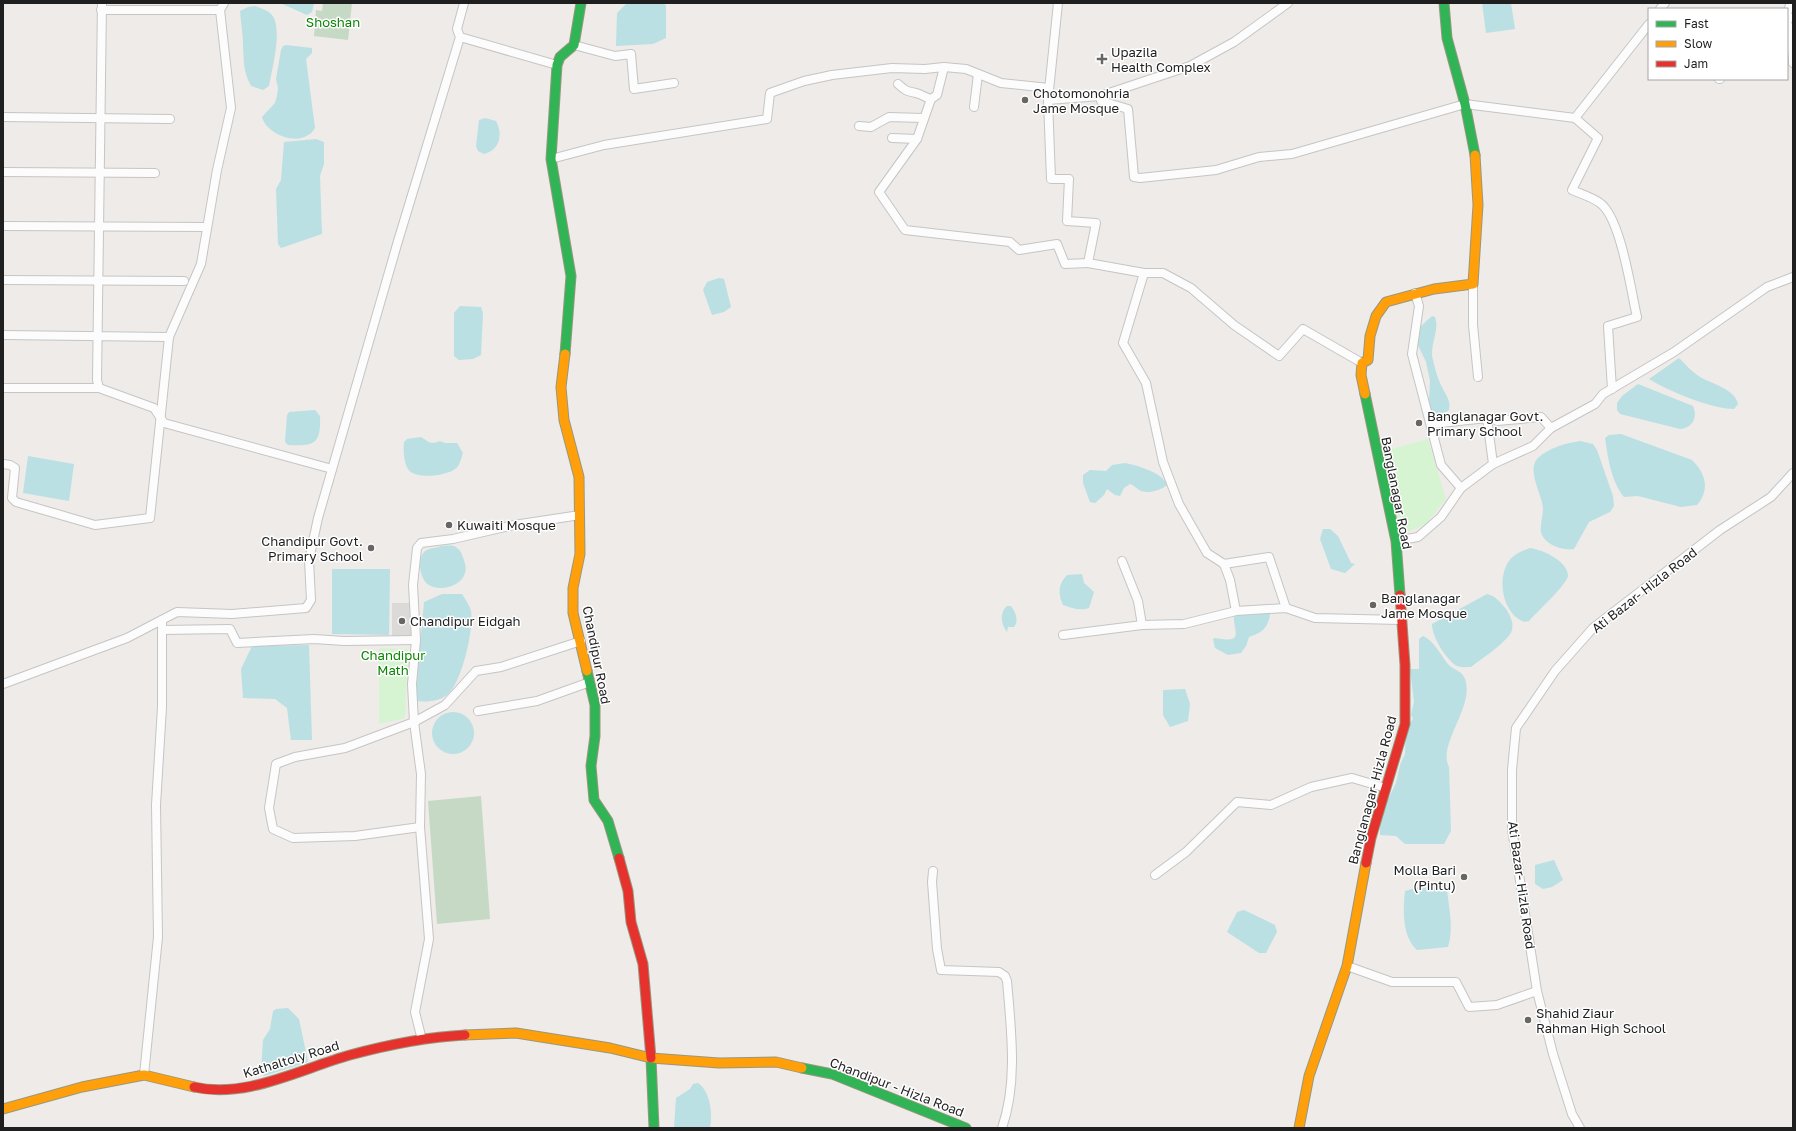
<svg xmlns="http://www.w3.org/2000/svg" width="1796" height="1131" font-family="'Golos Text',sans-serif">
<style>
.religious{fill:#dcdad9}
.cemetery{fill:#c6d9c4}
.park{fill:#d7f4d2}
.water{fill:#bae0e3}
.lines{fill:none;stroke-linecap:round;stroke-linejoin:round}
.street-casing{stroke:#c6c5c4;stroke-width:10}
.fast-casing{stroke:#99977f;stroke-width:11}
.slow-casing{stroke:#99977f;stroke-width:11}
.jam-casing{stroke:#99977f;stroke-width:11}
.street{stroke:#fcfcfc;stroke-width:8}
.fast{stroke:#30b455;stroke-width:9}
.slow{stroke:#ff9f0a;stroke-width:9}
.jam{stroke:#e5322d;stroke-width:9}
.poi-dot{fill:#676665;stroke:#fff;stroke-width:1.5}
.labels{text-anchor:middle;stroke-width:3;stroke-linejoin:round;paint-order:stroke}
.park-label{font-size:13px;fill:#0c8505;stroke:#fff}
.poi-label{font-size:13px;fill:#1f1f1f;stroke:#fff;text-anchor:start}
.street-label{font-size:13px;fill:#1f1f1f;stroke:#fff}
</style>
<rect width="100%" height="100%" fill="#eeebe8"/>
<!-- religious -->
<path class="religious" d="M392,603H413L412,638H392Z"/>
<!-- cemetery -->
<g class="cemetery">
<path d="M323,3H352L348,40L314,36L316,10L322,11Z"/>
<path d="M481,796L490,919L437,924L428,801Z"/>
</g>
<!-- park -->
<g class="park">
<path d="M1428,439L1446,499L1425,525L1401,534L1381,452Z"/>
<path d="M379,648L408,649L405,718L379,724Z"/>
</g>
<!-- water -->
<g class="water">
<path d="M280,3H314L312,12L307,15Z"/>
<path d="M627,3H662L666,5V38L653,44L616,46L617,13Z"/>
<path d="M1482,3H1511L1515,29L1486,33Z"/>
<path d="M255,6C260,8 268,10 272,15C283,29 272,69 269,86L263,90L251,86C243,70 244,63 243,46C243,35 241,23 240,11L248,7Z"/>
<path d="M286,45L312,48V53L306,59L315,128C313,131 311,134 308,135C294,145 266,133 262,117L275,103L277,96L278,88L276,79L281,50L283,46Z"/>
<path d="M485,118L496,121C503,134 500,150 484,154L478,151L476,146L479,120Z"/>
<path d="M316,139L324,142V164L320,176L322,234L281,248L278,244L276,189L281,180L284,142Z"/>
<path d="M719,278L724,279L731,307L724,312L712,315L703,290L707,282Z"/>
<path d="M460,306L481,307L483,313L481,355L473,359L459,360L454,356V313Z"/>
<path d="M1432,316L1435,317C1440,331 1429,345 1433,360C1435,369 1438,380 1442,387C1446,396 1451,400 1449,410L1442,415L1434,416L1431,413L1429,401L1430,381L1426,362L1417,343L1420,327Z"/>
<path d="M1679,358C1685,364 1692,372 1700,377C1712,384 1735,389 1738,404L1734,409C1712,409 1668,391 1649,379Z"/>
<path d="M1638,384L1693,406C1698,418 1692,428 1680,429L1620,414L1617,410V403L1622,396Z"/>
<path d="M315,410L320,416C321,445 314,446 288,445L285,442L287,415L289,412Z"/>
<path d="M1621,434L1692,460C1705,473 1711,489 1697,505L1681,507L1638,496L1624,497C1611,481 1608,458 1605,438L1609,435Z"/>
<path d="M421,437C429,442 431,445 440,441L445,443H457L463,453C461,458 460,466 455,469C446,476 415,480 408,469C404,463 403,449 404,442L407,439Z"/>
<path d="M1580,441L1593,444L1597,450L1613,496L1614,506L1610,512L1589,522L1574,549C1564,551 1544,545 1541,532C1540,525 1543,516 1543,508C1542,494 1526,470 1538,458C1548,448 1567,443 1580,441Z"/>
<path d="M28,456L74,464L69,501L23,493Z"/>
<path d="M1125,463C1136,465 1164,473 1167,485C1161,490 1149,494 1141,491C1137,489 1134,485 1130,484L1124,488L1120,496L1115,495L1107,489L1104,495L1095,503L1090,502L1083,483V475L1090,470L1106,471L1112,465Z"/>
<path d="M1323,529H1330L1338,536L1351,563L1355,564L1345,573L1331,569L1320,539Z"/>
<path d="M441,546C445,546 450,545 454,546C458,548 461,551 462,555C464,560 467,567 465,573C462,586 440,592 429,585C420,580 417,560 424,552C428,548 437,548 441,546Z"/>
<path d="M1530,548C1541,550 1550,554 1558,560C1563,564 1568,569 1568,576C1568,583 1536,613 1529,621L1525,622C1503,615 1496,579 1509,561C1514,554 1522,551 1530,548Z"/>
<path d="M332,569H390L389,635L332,634Z"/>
<path d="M1082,574L1084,583L1094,592L1089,608C1081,611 1071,608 1063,605C1058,594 1058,584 1067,575Z"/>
<path d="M442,594H462C465,599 470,606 471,611C474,629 462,682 448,694C439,702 426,702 415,701L424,602Z"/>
<path d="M1487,594C1496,596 1500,602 1506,609C1510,615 1514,623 1512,630C1509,641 1481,659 1471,667C1466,667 1459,668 1455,665C1445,657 1432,637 1432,624Z"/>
<path d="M1007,606H1011C1016,613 1019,620 1014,627H1008L1007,632C1001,624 999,613 1007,606Z"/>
<path d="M1267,612L1270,614C1268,629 1261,633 1249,637L1246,646L1241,653L1228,655L1215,648L1213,639L1215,638C1247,644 1232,631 1234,613Z"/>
<path d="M1423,636C1433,640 1441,655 1447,663C1452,670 1462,670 1465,679C1475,707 1437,744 1449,767L1451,831L1444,844H1405L1396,836L1380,835V816L1396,783L1400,765L1405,754L1406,729L1413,719L1411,714L1414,702L1410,669H1419V639Z"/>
<path d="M309,645L312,740H291L287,708L275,699L243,698L241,669L252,646Z"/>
<path d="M1185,689L1190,704L1188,721L1170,727L1163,715V690Z"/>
<circle cx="453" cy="733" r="21"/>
<path d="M1554,860L1563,880L1552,887L1543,889L1535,884V865Z"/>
<path d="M1444,886L1447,890C1449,908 1454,929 1448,947L1417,950C1402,936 1403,910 1405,891L1416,888Z"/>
<path d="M1244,910L1275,925L1277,932L1266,953H1259L1227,932L1237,912Z"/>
<path d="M288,1008L299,1019L308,1062L264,1076L261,1072L263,1040L270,1029L273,1011L276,1009Z"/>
<path d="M698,1083C710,1090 713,1115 710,1128H674L676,1098L690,1089L693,1084Z"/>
</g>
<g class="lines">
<!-- street casing -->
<g class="street-casing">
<g id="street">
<path d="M102,3L97,380L99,388L154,408L164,423L332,469"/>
<path d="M464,3L457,29L460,37L557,65"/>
<path d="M1058,3L1048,100L1051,179H1069L1067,221L1096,223L1088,263L1144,273L1123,343L1146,383L1163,462L1179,504L1207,553L1224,564L1269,557L1286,608"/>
<path d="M1660,9L1665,3"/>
<path d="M101,10H220"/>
<path d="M1787,13L1791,3"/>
<path d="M1787,17L1793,18"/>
<path d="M1787,22L1791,35L1793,63"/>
<path d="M574,45L615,56L631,54L634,89L674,83"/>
<path d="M1719,79H1720"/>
<path d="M898,84C906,91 906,91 916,93C921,94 926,98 931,99"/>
<path d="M1100,96L1101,101L1128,109L1134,177L1140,178L1216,170L1259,157L1292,154L1465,104L1575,118L1649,24"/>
<path d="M1048,100L1100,96L1190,66L1234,42L1288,3"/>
<path d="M974,107L978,74"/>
<path d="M3,117L170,119"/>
<path d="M1575,118L1598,138L1572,190C1581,194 1592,197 1600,203C1621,218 1631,291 1637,317L1608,326L1612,389"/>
<path d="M859,126L871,127L889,117L923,118"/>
<path d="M892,138L917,139L931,99L937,95L944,67"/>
<path d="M917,139L879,192L905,230L1010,242L1019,250L1057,244L1065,264L1088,263"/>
<path d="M551,159L604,145L767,119L770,93L804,81L832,75L892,68L925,69L944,67L966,69L1001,83L1049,88"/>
<path d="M3,172L155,173"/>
<path d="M3,226L207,227"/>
<path d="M1144,273H1163L1191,288L1234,325L1279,356L1303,329L1362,363"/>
<path d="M3,280L184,281"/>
<path d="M1473,284V325L1478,377"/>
<path d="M1415,293L1419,306L1412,354L1441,465L1461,488"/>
<path d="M3,335L169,337"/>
<path d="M3,388H99"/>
<path d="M1487,418H1495L1497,421L1541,417L1551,428"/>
<path d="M3,464L10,465L15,468L12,498L16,502L95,525L150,518L169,337L201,264L217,170L231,108L220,10L224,3"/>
<path d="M1493,464L1533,446L1551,428L1595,404L1603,394L1674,352L1767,287L1793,277"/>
<path d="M1396,541L1418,537L1441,517L1461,488L1493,464L1487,418L1431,424"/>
<path d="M1122,561L1138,601L1142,625"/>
<path d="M1224,564L1230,580L1236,611"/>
<path d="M162,630L230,629L237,643L314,639L344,641L416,640"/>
<path d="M1063,635L1142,625L1184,624L1236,611L1286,608L1315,618L1401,620"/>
<path d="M3,684L127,638L177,612L232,614L306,608L311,600L309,560L318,518L398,241L460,37"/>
<path d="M478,711L537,701L590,682"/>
<path d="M420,827L355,836L293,838L273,829L269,808L276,764L295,757L345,748L414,722L445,705L476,671L501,667L581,641"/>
<path d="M933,871L932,882L937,949L941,970L999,972L1005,976L1007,981C1011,1029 1018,1082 1002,1128"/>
<path d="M1155,875L1186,852L1237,802L1271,805L1311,787L1352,778L1386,788"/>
<path d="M1347,966L1392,982H1456L1469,1007L1497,1005L1537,991"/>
<path d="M422,1040L415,1012L429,939L420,827L421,774L414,722L412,684L416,640L413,585L417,548L421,543L453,539L514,525L580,515"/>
<path d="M144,1075L158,937L156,805L162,707V620"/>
<path d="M1580,1128L1572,1114L1553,1054L1537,991L1512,829V770L1516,728L1555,671L1593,628L1720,530L1771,497L1793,473"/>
</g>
</g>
<!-- fast casing -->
<g class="fast-casing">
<g id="fast">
<path d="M1444,3L1447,38L1465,104L1475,155"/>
<path d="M565,354L571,276L551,159L557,65L560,57L574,45L581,3"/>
<path d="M1365,394L1396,541L1400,595"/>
<path d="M587,671L595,705V736L591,766L594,800L608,821L619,858"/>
<path d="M651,1058L654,1128"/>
<path d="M802,1068L832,1074L966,1128"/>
</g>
</g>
<!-- slow casing -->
<g class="slow-casing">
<g id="slow">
<path d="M565,354L561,387L564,420L579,477L580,554L573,588V613L587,671"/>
<path d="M1365,394L1361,375L1362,363L1368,360L1370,336L1376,316L1386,302L1434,289L1473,284L1478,205L1475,155"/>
<path d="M465,1035L516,1033L610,1048L651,1058L719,1063L776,1062L802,1068"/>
<path d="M3,1109L82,1087L144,1075L194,1087"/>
<path d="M1299,1128L1309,1076L1347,966L1366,863"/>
</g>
</g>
<!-- jam casing -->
<g class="jam-casing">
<g id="jam">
<path d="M619,858L628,891L631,922L643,964L651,1058"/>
<path d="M1366,863L1371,838L1405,724V665L1400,595"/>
<path d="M194,1087C246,1099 300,1069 350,1055C387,1045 427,1037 465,1035"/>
</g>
</g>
<!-- street -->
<use href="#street" class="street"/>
<!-- fast -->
<use href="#fast" class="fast"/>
<!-- slow -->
<use href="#slow" class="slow"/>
<!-- jam -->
<use href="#jam" class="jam"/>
</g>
<!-- markers -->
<g class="poi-dot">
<path d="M1100 53h4v4h4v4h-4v4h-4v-4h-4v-4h4z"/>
<circle cx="1025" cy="100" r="4"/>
<circle cx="1419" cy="423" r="4"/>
<circle cx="449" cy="525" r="4"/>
<circle cx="371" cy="548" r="4"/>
<circle cx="1373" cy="605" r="4"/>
<circle cx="402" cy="621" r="4"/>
<circle cx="1464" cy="877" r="4"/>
<circle cx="1528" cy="1020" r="4"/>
</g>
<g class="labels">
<!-- park labels -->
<g class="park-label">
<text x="333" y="27">Shoshan</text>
<text x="393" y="660">Chandipur<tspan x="393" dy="15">Math</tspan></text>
</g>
<!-- poi labels -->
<g class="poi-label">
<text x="1111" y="57">Upazila<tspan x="1111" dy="15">Health Complex</tspan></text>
<text x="1033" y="98">Chotomonohria<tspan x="1033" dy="15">Jame Mosque</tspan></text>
<text x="1427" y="421">Banglanagar Govt.<tspan x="1427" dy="15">Primary School</tspan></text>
<text x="457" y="530">Kuwaiti Mosque</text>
<text x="363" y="546" text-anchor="end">Chandipur Govt.<tspan x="363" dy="15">Primary School</tspan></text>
<text x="1381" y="603">Banglanagar<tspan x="1381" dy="15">Jame Mosque</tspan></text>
<text x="410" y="626">Chandipur Eidgah</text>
<text x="1456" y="875" text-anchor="end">Molla Bari<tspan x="1456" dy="15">(Pintu)</tspan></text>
<text x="1536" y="1018">Shahid Ziaur<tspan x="1536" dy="15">Rahman High School</tspan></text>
</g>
<!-- street labels -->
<g class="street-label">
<text transform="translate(1397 493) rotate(79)" y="5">Banglanagar Road</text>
<text transform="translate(1644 590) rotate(-38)" y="5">Ati Bazar- Hizla Road</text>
<text transform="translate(597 655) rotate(79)" y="5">Chandipur Road</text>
<text transform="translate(1372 790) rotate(-75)" y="5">Banglanagar- Hizla Road</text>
<text transform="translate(1522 885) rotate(82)" y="5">Ati Bazar- Hizla Road</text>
<text transform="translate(291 1059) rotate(-17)" y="5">Kathaltoly Road</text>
<text transform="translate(897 1087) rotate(21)" y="5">Chandipur - Hizla Road</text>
</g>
</g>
<!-- border -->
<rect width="1796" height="1131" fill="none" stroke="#1f1f1f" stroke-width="8"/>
<!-- legend -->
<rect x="1648" y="8" width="140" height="72" fill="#ffffff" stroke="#a5a5a5"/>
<rect x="1656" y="21" width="20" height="6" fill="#30b455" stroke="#a5a5a5"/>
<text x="1684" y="28" font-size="12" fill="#1f1f1f">Fast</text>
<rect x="1656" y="41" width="20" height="6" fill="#ff9f0a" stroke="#a5a5a5"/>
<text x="1684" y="48" font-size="12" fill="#1f1f1f">Slow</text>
<rect x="1656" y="61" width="20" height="6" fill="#e5322d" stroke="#a5a5a5"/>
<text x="1684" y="68" font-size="12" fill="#1f1f1f">Jam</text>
</svg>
